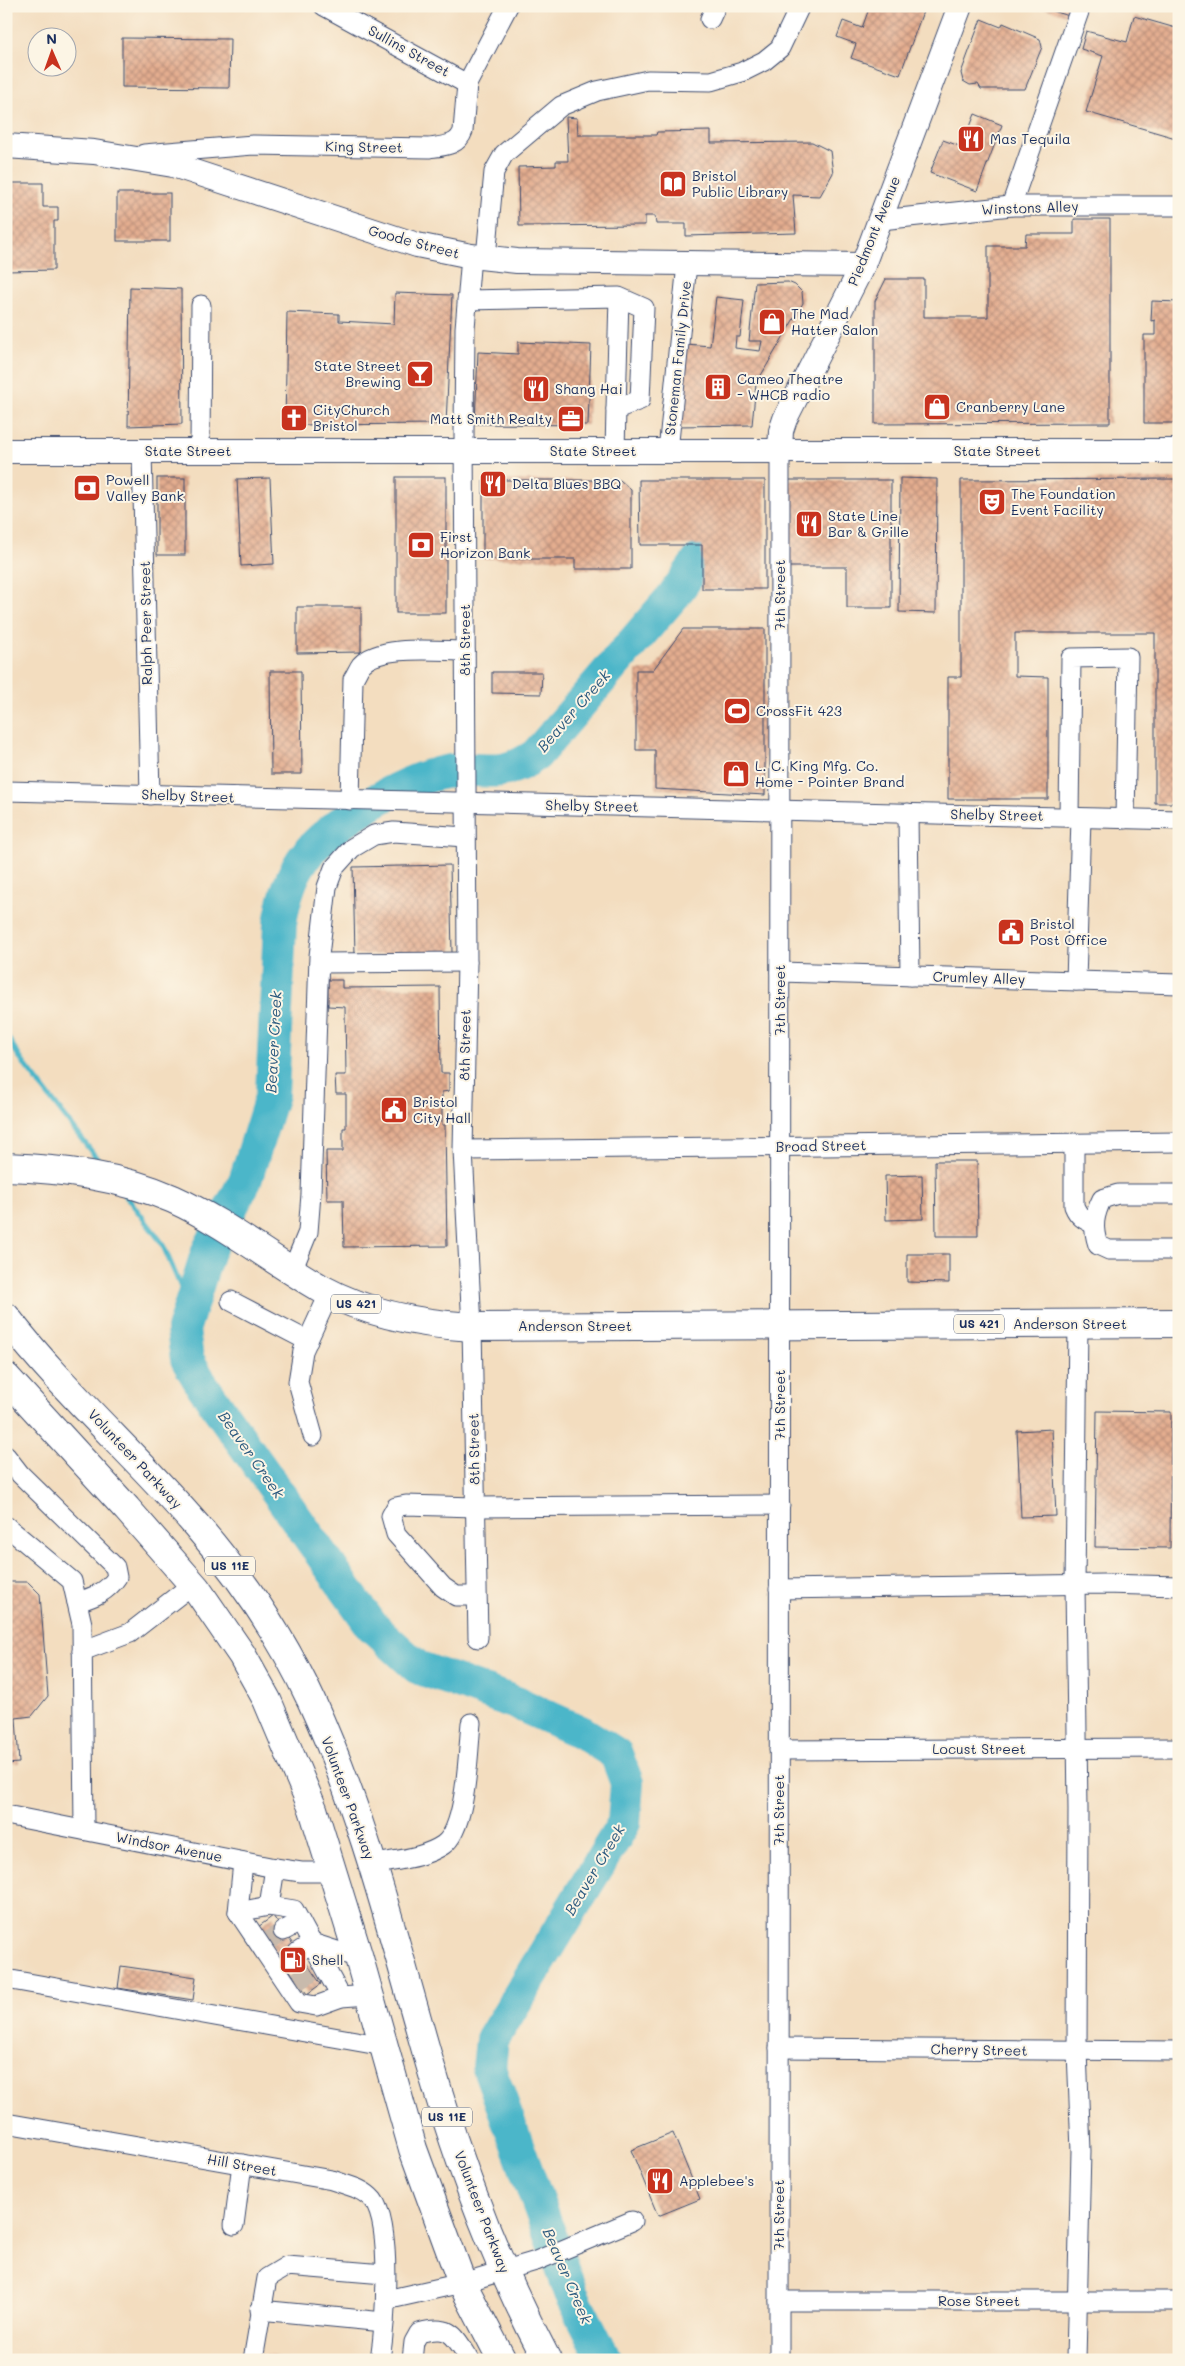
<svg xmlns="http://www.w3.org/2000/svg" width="1185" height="2366" font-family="Mali,sans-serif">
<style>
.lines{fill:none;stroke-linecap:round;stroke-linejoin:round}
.stream{stroke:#4bb6c9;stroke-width:5.5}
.river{stroke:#4bb6c9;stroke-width:34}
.building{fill:url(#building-cross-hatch)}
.minor-tunnel{stroke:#c8baac;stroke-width:19;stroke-dasharray:19 9;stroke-linecap:butt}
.minor-casing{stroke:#3b496d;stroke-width:21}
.major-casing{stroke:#3b496d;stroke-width:26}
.highway-casing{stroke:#3b496d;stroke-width:30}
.minor{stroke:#fff;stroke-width:19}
.major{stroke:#fff;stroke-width:24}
.highway{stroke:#fff;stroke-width:28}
.labels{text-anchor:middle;stroke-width:4;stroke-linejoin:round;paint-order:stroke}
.shield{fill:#fcf5e5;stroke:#5e6a86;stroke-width:1}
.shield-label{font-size:12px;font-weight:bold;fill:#1b2f5e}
.street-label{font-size:14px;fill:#1b2f5e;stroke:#fcf5e5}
.poi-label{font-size:14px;fill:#1b2f5e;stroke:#fcf5e5;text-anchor:start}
.water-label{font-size:15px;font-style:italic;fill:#29587e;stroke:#fcf5e5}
</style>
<defs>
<pattern id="building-cross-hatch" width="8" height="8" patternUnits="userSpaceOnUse" patternTransform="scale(1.25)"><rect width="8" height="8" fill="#e4ad8f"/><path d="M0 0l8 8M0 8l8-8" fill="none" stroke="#b88d78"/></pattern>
</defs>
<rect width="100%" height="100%" fill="#fcf5e5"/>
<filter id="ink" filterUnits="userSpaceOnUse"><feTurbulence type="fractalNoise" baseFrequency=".02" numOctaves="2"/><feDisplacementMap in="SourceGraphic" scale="10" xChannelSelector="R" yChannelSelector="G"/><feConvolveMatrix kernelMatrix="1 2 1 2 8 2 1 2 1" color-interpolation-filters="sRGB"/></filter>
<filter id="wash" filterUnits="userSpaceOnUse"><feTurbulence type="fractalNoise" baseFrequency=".0096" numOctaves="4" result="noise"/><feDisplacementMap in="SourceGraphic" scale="20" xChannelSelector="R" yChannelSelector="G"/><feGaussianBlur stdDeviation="1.12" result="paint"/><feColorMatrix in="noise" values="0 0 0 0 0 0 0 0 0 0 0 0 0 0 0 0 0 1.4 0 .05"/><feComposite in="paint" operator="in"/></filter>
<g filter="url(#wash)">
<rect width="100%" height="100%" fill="#f3ddbf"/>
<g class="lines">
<!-- stream -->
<g class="stream">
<path d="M6,1035L22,1061L104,1168"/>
<path d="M124,1193L162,1243L190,1308"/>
</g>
<!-- river -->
<path class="river" d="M605,2360L571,2293L489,2068L492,2040L624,1823L627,1783L616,1754L583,1733L519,1704L417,1667L372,1626L202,1385L187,1359L183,1330L208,1251L245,1181L272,1094L280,924C283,904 288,884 298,867C320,828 403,779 445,772C485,764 496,782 536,755L674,595L699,560"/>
</g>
<g id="blocks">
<!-- building -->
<g class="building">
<path d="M870,6H925L900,75L851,58L856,44L837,37L843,21L862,28Z"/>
<path d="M1038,6H1072L1069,16Z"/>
<path d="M1134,16L1179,29V139L1086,112L1103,56L1081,49L1086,31L1127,42Z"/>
<path d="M981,19L1001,27L1003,23L1040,39L1042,47L1025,89H981L978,84L970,85L963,81L961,73Z"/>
<path d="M122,38L230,39L229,88L122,87Z"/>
<path d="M975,114L1002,125L977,191L930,173L943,140L962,147Z"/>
<path d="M566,117L577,118L578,135H656L657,132L711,131V143L812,142L830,151L833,173L820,196L793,195L796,233L686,236V224H656L655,216H645V225L519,226L518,167L556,166V161H568Z"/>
<path d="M6,183H43V207H58V221H54V270L6,271Z"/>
<rect x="117" y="193" width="53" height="48"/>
<path d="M1074,219H1110V423L875,424V301L886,279H924V317H988V246H1025L1026,234H1074Z"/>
<path d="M788,282L795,285L802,292L803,303L756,384L752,425L677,426L686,344L710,346L716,297L744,300L740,337H736L735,348L760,351L762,341H749L755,283Z"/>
<path d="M130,287L181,289L182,424L128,426Z"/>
<path d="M395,293L452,295L446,424L285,425L287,312L339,314V321L394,324Z"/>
<path d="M1152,301L1179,302V423H1144V335H1155V320L1151,321Z"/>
<path d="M518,342L591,345L588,425L475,424L478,352L518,354Z"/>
<rect x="396" y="477" width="50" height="136"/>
<rect x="157" y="478" width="28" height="77"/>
<path d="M270,478L274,564L241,566L237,479Z"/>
<path d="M900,478L937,479L936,613L899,612Z"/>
<path d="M1179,479V803H1155V633H1015V676L1048,677V799H948V677H961V480Z"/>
<path d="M483,480H620L631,490V569H575V559H483Z"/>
<path d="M639,480H765V589H702V545H640Z"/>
<path d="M789,480H891V608H847V567H789Z"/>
<path d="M297,607H361V652L297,653Z"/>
<path d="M683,629H765V795L655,789V750H636V670H653Z"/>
<path d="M270,671H301L302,774H271Z"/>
<path d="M492,672H542L541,694L492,693Z"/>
<path d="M450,865L452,953L355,955L353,867Z"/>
<path d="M328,980H342V988L440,987L441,1073H449V1091L442,1092V1125H445L447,1246L344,1247L343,1200H327L326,1151H343V1128H346V1094H336L335,1075H346L345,1007L328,1006Z"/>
<path d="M935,1161H977L978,1236H936Z"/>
<path d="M922,1175L923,1219L886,1220L885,1176Z"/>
<path d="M907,1254H949V1283L907,1282Z"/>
<path d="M1097,1411L1171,1412L1170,1548L1095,1547Z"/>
<path d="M1052,1429L1056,1516L1021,1517L1017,1431Z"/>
<path d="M6,1582H28L40,1594L48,1696L32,1716L16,1718L19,1763L6,1764Z"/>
<path d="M273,1916L321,1984L307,1994L258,1927Z"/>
<path d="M121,1966L196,1977L193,2000L118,1988Z"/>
<path d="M673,2133L700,2199L658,2216L631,2150Z"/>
<path d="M266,2355L288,2359V2360H266Z"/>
</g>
</g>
</g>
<g filter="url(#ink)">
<use href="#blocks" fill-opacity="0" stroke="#3b496d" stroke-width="1"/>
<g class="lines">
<!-- minor-tunnel -->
<g class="minor-tunnel">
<path d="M268,1941L283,1931"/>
<path d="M282,1961L298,1952"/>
<path d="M297,1981L312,1972"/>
</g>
<!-- minor casing -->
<g class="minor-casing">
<g id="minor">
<path d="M324,6L467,84"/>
<path d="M710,19L716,6"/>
<path d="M144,154L253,145L429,148C443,146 458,146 463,131L467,84L508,6"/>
<path d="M1011,206L1081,6"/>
<path d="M881,220L1011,206H1179"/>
<path d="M471,256L465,328L464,432L467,962L463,1150L472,1327L478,1638"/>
<path d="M486,257L494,172L504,154L561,106L597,91L648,80L711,81L742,72L764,61L780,48L800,6"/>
<path d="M467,300L619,297L644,308L640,400L616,409L619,297"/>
<path d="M142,451L150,795"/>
<path d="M200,451L201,305"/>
<path d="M615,451L616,409"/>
<path d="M668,451L687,264"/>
<path d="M6,791L1179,820"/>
<path d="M350,800L353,679C356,675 358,669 361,665C380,644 438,651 465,651"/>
<path d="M908,813L910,976"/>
<path d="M1069,817L1071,658L1128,657L1125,819"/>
<path d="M319,963L467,962"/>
<path d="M780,972L1179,984"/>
<path d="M1076,981L1081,818"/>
<path d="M1074,1143V1206C1078,1216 1084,1220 1094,1224"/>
<path d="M463,1150L1179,1142"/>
<path d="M1179,1194H1118L1102,1199C1094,1215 1092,1227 1098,1245L1109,1250H1179"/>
<path d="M292,1271L308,1232L311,1194L319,956L327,887L334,868L352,848L374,835L394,832L465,837"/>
<path d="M231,1301L308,1341"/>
<path d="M313,1436L298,1382L303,1351L330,1292"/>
<path d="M6,1456L20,1474L115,1567L117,1577C107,1592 94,1597 77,1602"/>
<path d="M6,1526L72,1581L82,1624L84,1830"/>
<path d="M779,1589L1104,1584L1179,1586"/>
<path d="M476,1596H456L443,1587L396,1534L391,1516L396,1507L406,1505L475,1507L780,1505"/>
<path d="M82,1651L130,1633L193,1584"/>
<path d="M779,1750L1179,1748"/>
<path d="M6,1815L275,1868L301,1872H334"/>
<path d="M243,1862L238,1912L299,2003L316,2006L341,1997L369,1995"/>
<path d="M372,1865C395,1860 424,1858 443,1845C467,1829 468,1751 471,1723"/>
<path d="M269,1906L275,1868"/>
<path d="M238,1912L269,1906L294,1910L341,1997"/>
<path d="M283,1931L300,1922"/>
<path d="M298,1952L312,1943L359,1958"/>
<path d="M6,1979L384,2046"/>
<path d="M779,2048L1179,2051"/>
<path d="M6,2123L332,2180C346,2185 363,2188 373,2200C393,2226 385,2326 380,2360"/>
<path d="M234,2225L242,2164"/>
<path d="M386,2300L462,2283L536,2261L632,2221"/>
<path d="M779,2301H1179"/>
<path d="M260,2310L384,2322"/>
<path d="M253,2360L267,2278L287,2266L384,2274"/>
<path d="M412,2360L414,2342L419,2333C451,2324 454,2335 470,2360"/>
<path d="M779,2360L780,451"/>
<path d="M1076,2360L1081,2151L1077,2051L1078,1809L1075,1585L1078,1323"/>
</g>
</g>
<!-- major casing -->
<g class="major-casing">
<g id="major">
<path d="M6,146L94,152L173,165L417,245L471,256L517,261L863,265"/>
<path d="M6,451H1179"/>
<path d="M780,451L781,431L785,419L863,265L960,6"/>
</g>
</g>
<!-- highway casing -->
<g class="highway-casing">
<g id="highway">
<path d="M6,1167C63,1169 120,1176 173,1199C226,1223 272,1261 322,1289C368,1314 420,1324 472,1327L1179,1323"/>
<path d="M6,1317C63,1391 135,1454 196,1525C241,1577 282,1637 311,1700C368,1824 398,1958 437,2088C465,2181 501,2273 547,2360"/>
<path d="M6,1377L127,1509L196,1588L242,1655L267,1700L313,1809L359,1958L413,2149L462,2283L502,2360"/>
</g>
</g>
<!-- minor -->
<use href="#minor" class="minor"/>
<!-- major -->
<use href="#major" class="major"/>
<!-- highway -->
<use href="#highway" class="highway"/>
</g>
</g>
<!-- icons -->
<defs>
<g id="restaurant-square" transform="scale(1.4375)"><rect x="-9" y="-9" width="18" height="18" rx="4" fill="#c8321e" stroke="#fcf5e5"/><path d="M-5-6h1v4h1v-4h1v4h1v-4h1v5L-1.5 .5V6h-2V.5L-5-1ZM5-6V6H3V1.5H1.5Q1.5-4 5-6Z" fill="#fff"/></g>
<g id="library-square" transform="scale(1.4375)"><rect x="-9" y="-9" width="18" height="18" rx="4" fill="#c8321e" stroke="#fcf5e5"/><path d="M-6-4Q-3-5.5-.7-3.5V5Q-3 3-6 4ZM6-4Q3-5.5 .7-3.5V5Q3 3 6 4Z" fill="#fff"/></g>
<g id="shop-square" transform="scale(1.4375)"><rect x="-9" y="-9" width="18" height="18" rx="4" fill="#c8321e" stroke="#fcf5e5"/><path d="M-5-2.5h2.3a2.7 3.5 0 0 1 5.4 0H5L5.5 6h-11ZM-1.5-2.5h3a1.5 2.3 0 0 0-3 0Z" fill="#fff"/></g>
<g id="bar-square" transform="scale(1.4375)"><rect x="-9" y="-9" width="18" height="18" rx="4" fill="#c8321e" stroke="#fcf5e5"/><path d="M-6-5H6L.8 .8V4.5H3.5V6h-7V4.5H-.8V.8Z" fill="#fff"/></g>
<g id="building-square" transform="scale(1.4375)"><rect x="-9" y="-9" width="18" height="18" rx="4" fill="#c8321e" stroke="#fcf5e5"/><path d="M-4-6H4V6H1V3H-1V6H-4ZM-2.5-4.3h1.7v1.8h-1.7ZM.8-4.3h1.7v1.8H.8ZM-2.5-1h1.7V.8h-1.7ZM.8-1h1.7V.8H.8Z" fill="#fff"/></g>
<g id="church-square" transform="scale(1.4375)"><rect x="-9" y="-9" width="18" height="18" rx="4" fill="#c8321e" stroke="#fcf5e5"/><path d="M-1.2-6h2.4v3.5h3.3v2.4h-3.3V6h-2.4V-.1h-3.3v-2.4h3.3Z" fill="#fff"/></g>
<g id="office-square" transform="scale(1.4375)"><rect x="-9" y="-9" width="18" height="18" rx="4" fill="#c8321e" stroke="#fcf5e5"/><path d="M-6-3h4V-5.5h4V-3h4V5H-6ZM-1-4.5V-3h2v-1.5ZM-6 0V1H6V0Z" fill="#fff"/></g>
<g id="bank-square" transform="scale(1.4375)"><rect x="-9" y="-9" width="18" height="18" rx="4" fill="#c8321e" stroke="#fcf5e5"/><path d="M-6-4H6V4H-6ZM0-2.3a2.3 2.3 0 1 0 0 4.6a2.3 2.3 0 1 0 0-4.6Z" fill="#fff"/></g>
<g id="theatre-square" transform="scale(1.4375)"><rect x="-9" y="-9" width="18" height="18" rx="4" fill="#c8321e" stroke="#fcf5e5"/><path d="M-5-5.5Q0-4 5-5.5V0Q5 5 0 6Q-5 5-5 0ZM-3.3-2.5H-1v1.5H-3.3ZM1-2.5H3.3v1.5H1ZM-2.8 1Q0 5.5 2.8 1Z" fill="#fff"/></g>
<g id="stadium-square" transform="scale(1.4375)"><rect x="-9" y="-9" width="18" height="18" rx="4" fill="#c8321e" stroke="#fcf5e5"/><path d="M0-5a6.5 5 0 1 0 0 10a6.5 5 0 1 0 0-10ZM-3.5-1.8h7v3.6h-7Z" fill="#fff"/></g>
<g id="civic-square" transform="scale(1.4375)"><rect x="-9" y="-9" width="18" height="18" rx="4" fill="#c8321e" stroke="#fcf5e5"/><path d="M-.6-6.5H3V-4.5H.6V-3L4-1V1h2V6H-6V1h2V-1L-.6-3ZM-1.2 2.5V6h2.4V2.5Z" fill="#fff"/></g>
<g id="fuel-square" transform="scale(1.4375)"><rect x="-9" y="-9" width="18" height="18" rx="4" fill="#c8321e" stroke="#fcf5e5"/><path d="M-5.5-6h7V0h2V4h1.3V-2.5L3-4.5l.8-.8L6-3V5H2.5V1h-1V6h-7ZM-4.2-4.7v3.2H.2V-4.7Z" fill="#fff"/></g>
</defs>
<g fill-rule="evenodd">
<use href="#restaurant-square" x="971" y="139"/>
<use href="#library-square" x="673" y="184"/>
<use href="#shop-square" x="772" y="322"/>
<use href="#bar-square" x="420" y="374"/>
<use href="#building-square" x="718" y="387"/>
<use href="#restaurant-square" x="536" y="389"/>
<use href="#shop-square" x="937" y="407"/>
<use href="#church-square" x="294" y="418"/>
<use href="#office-square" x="571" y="419"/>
<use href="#restaurant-square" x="493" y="484"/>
<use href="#bank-square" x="87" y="488"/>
<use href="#theatre-square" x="992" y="502"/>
<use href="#restaurant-square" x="809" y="524"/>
<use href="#bank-square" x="421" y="545"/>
<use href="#stadium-square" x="737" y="711"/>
<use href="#shop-square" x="736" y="774"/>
<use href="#civic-square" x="1011" y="932"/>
<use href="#civic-square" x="394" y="1110"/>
<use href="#fuel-square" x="293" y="1960"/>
<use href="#restaurant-square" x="660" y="2181"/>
</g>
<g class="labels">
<!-- shield labels -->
<g class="shield">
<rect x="331" y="1294.5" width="50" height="19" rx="4"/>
<rect x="954" y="1314.5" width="50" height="19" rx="4"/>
<rect x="205" y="1556.5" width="50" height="19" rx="4"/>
<rect x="422" y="2107.5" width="50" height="19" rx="4"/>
</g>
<g class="shield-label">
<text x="356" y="1308">US 421</text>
<text x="979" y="1328">US 421</text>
<text x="230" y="1570">US 11E</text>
<text x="447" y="2121">US 11E</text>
</g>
<!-- street labels -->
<g class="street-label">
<text transform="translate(409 51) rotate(29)" y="5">Sullins Street</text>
<text transform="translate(364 147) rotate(1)" y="5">King Street</text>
<text transform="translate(1030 208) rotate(-2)" y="5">Winstons Alley</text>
<text transform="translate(874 231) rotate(-68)" y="5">Piedmont Avenue</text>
<text transform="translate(414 242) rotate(15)" y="5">Goode Street</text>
<text transform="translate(678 358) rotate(-84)" y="5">Stoneman Family Drive</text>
<text x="188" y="456">State Street</text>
<text x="593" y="456">State Street</text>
<text x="997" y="456">State Street</text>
<text transform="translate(780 595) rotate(-90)" y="5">7th Street</text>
<text transform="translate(146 623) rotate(-91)" y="5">Ralph Peer Street</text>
<text transform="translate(465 640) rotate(-90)" y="5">8th Street</text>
<text transform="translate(188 796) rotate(2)" y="5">Shelby Street</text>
<text transform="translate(592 806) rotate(1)" y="5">Shelby Street</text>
<text transform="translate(997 815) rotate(1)" y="5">Shelby Street</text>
<text transform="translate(979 978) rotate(2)" y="5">Crumley Alley</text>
<text transform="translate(780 1000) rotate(-90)" y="5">7th Street</text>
<text transform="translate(465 1045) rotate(-89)" y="5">8th Street</text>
<text transform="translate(821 1146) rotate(-1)" y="5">Broad Street</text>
<text x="1070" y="1329">Anderson Street</text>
<text x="575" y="1331">Anderson Street</text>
<text transform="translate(780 1405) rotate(-90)" y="5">7th Street</text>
<text transform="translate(474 1449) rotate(-91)" y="5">8th Street</text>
<text transform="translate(135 1459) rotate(47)" y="5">Volunteer Parkway</text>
<text x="979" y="1754">Locust Street</text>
<text transform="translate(348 1798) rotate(70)" y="5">Volunteer Parkway</text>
<text transform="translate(779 1810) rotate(-90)" y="5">7th Street</text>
<text transform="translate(169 1847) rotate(11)" y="5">Windsor Avenue</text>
<text transform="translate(979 2050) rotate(1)" y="5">Cherry Street</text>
<text transform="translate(242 2165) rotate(10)" y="5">Hill Street</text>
<text transform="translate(482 2212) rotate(69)" y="5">Volunteer Parkway</text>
<text transform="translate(779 2215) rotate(-90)" y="5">7th Street</text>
<text x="979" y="2306">Rose Street</text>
</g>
<!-- poi labels -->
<g class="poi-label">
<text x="990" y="144">Mas Tequila</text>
<text x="692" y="181">Bristol<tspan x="692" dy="16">Public Library</tspan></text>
<text x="791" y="319">The Mad<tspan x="791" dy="16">Hatter Salon</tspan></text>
<text x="401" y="371" text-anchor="end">State Street<tspan x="401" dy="16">Brewing</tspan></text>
<text x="737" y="384">Cameo Theatre<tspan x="737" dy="16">- WHCB radio</tspan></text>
<text x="555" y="394">Shang Hai</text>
<text x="956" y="412">Cranberry Lane</text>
<text x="313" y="415">CityChurch<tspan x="313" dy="16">Bristol</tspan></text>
<text x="552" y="424" text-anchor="end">Matt Smith Realty</text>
<text x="106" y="485">Powell<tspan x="106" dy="16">Valley Bank</tspan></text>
<text x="512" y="489">Delta Blues BBQ</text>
<text x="1011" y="499">The Foundation<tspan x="1011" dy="16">Event Facility</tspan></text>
<text x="828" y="521">State Line<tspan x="828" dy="16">Bar &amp; Grille</tspan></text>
<text x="440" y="542">First<tspan x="440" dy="16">Horizon Bank</tspan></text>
<text x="756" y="716">CrossFit 423</text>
<text x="755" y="771">L. C. King Mfg. Co.<tspan x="755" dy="16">Home - Pointer Brand</tspan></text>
<text x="1030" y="929">Bristol<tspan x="1030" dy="16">Post Office</tspan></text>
<text x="413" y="1107">Bristol<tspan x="413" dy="16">City Hall</tspan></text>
<text x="312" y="1965">Shell</text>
<text x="679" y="2186">Applebee's</text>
</g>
<!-- water labels -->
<g class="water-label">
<text transform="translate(574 711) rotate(-49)" y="5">Beaver Creek</text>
<text transform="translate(274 1042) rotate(-87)" y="5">Beaver Creek</text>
<text transform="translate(251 1455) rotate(55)" y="5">Beaver Creek</text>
<text transform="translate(595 1870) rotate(-59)" y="5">Beaver Creek</text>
<text transform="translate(567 2276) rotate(67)" y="5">Beaver Creek</text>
</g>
</g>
<!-- margin -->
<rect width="1185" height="2366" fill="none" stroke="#fcf5e5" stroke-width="25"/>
<!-- north arrow -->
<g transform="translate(52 52) rotate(358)"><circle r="24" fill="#fcf5e5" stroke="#a2a6af"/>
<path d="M0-4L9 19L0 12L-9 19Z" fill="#c8321e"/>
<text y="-8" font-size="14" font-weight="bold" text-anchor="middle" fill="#1b2f5e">N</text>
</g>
</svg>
